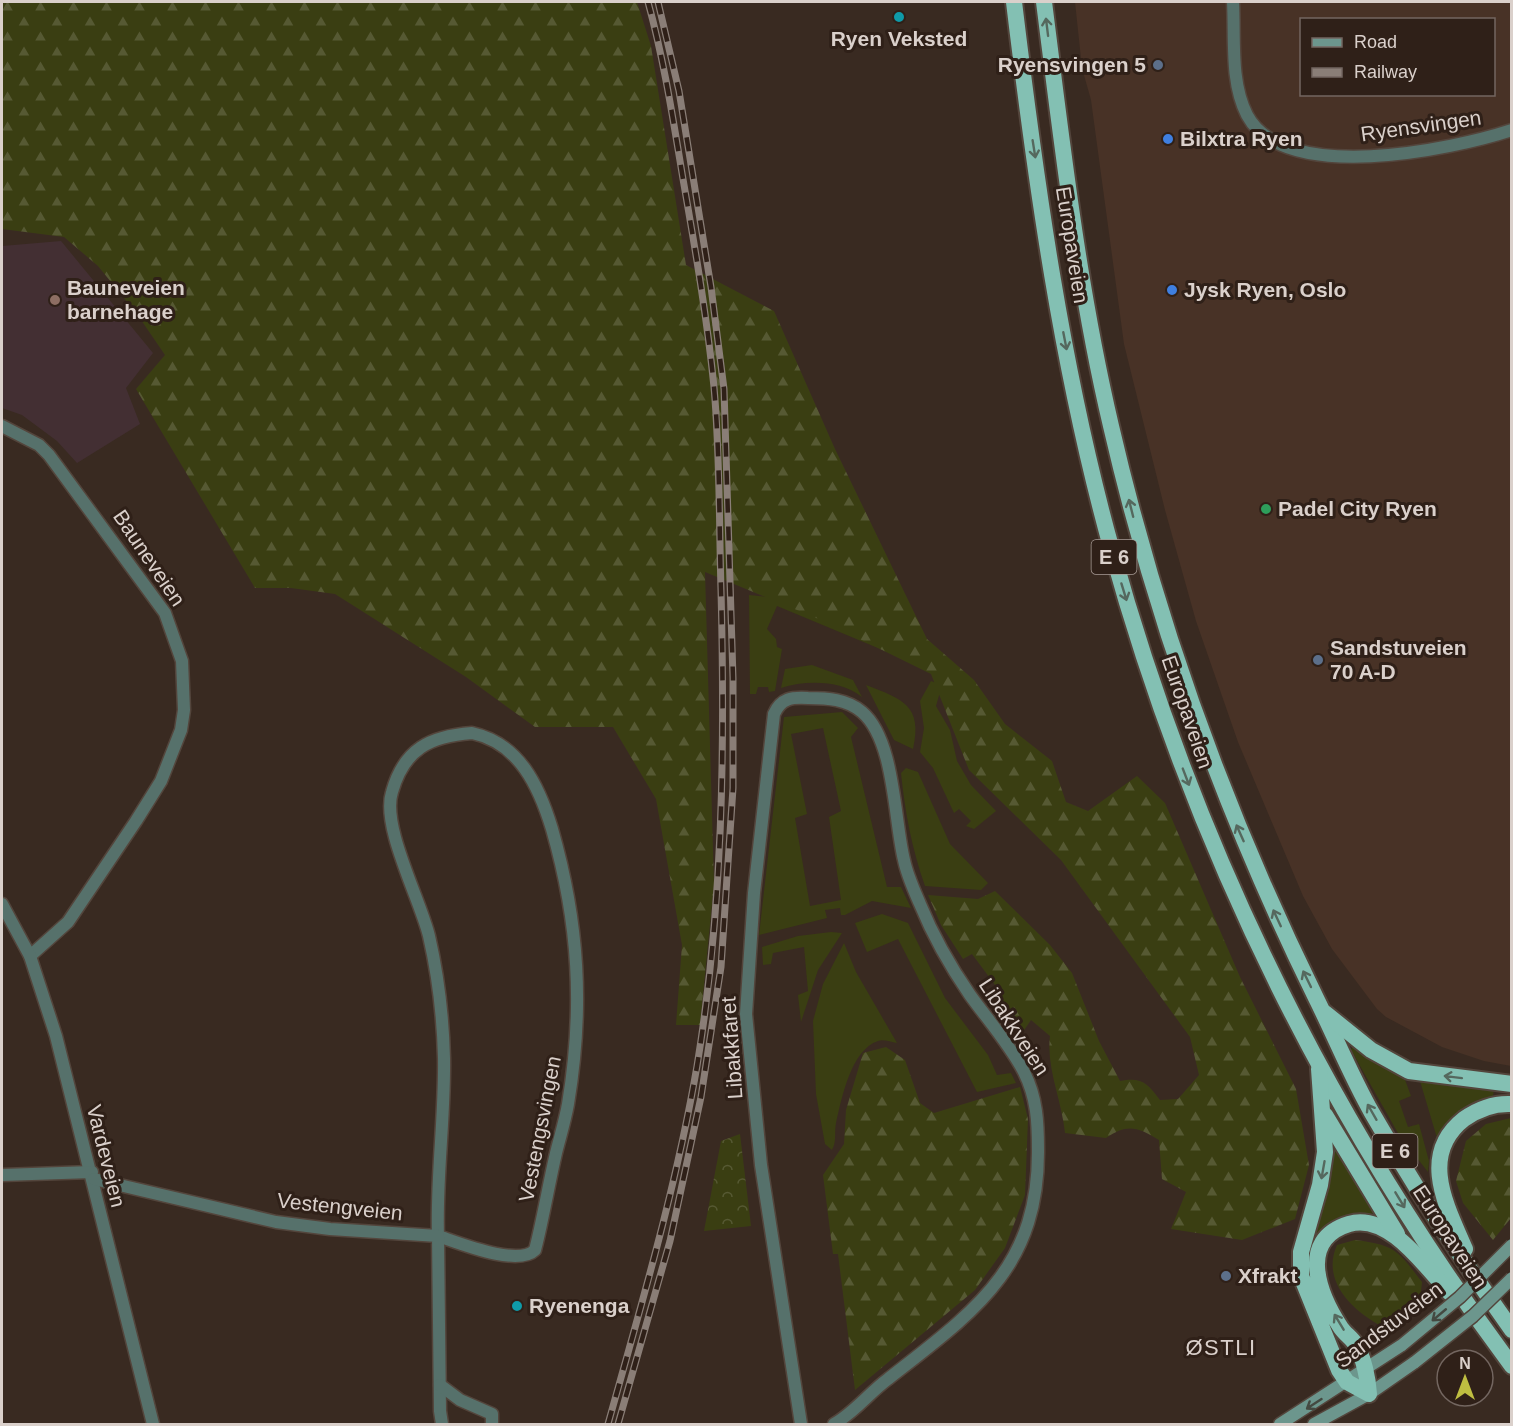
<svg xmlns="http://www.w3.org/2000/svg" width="1513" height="1426" font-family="Helvetica,sans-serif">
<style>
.built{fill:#483226;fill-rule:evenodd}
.education{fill:#432f33}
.grass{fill:#3a3e12;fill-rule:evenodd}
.forest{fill:url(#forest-firs)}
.park{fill:url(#park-crowns)}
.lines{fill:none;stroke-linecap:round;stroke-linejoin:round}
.minor-casing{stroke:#53453c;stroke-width:15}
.secondary-casing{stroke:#53453c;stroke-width:15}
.trunk-casing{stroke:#53453c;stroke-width:20}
.minor{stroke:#56716b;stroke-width:12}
.secondary{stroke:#6c968d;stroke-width:12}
.trunk{stroke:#83c0b3;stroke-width:16}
.rail-casing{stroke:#8a7e77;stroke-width:7}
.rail{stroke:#2f2018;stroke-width:4.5;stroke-dasharray:14;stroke-linecap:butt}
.secondary-bridge-casing{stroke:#53453c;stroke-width:15;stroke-linecap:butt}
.secondary-bridge{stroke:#6c968d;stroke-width:12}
.oneway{stroke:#55685e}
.oneway2{stroke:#444941}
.culture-dot{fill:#0f9aa8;stroke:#2f2018;stroke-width:2}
.service-dot{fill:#5c6f8a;stroke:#2f2018;stroke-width:2}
.shop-dot{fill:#3f7fe0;stroke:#2f2018;stroke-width:2}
.education-dot{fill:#8d6e63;stroke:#2f2018;stroke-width:2}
.leisure-dot{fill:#2e9e5b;stroke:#2f2018;stroke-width:2}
.labels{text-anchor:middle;stroke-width:6;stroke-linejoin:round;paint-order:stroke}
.shield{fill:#2f2018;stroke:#a79b95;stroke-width:1.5}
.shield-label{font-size:20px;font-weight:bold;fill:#dad0cb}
.poi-label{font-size:21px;font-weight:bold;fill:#dad0cb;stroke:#2f2018;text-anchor:start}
.street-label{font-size:21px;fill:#dad0cb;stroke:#2f2018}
.neighbourhood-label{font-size:22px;letter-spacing:1.5px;fill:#dad0cb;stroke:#2f2018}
</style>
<defs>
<pattern id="forest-firs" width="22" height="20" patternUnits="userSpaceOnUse" patternTransform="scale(1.5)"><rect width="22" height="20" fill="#3a3e12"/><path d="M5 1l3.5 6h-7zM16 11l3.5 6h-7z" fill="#565933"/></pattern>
<pattern id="park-crowns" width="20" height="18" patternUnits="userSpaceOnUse" patternTransform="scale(1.5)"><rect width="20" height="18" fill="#3a3e12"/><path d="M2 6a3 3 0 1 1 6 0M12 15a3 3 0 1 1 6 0" fill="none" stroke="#565933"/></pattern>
</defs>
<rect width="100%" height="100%" fill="#392a21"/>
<!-- built -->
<path class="built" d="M1075,2H1511V1066L1484,1061L1442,1047L1386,1017L1377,1009L1332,949L1303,896L1238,742L1196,621L1165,510L1124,344L1091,100L1082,68ZM1302,20H1494V94H1302Z"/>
<!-- education -->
<path class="education" d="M61,241L153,353L126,388L140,424L77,463L57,441L22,415L2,408V246Z"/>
<!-- grass -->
<g class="grass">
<path d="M749,595L780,598L938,673L777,606L767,629L776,639L777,647L782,649L775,691L769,692L768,687H758L756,694H750Z"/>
<path d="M812,665L853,680L862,697C841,680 806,680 781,688L785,669Z"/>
<path d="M931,681L942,685L936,706L950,730L957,761L971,785L996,811L974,829L966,826L971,821L959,809L954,813L933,768L920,752L924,728L920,701Z"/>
<path d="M866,685C902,699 923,705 913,749L894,740Z"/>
<path d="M842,712L858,728L851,737L887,887H901L911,908L872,901L845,915H841L840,908L825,910L827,918L759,935L784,717ZM823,728L841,811L829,817L841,900L810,906L795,818L807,814L791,734Z"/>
<path d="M906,768L918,772L950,844L988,883L981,890L925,886C912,849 905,813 901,773Z"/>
<path d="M882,914L908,923L945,998L988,1055L997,1075L1011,1073L1016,1083L977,1092L898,939L867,952L855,923Z"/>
<path d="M831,932L842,933L818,970L801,1022L798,995L808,991L804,947L773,953L771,964L763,965L762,947L798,936Z"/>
<path d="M844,943L856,972L897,1043C891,1042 883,1039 878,1041C851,1050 842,1097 836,1123C834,1133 837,1141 832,1150L825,1144L816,1094L813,1021L823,984Z"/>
<path d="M1353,1045L1380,1066L1404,1077L1411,1096L1399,1101L1408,1127L1419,1124L1429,1161L1428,1172L1399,1135L1351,1050Z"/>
<path d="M1420,1081L1494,1089L1493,1096C1467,1104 1451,1115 1437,1138Z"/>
<path d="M1336,1146L1375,1213C1347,1219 1332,1211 1314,1243L1310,1241L1333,1148Z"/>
</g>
<!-- forest -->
<g class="forest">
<path d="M2,2H637L651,46L686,265L774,311L835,449L927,639L974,680L1005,724L1052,761L1066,802L1088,811L1137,776L1165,803L1240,977L1296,1089L1309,1165L1295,1219L1242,1240L1171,1229L1186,1192L1162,1179L1159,1140C1138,1127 1127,1123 1106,1138L1065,1133C1062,1101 1046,1068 1050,1036L1031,1020L1018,1039L992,1000L1001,993L972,954L963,959L941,925L928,895L978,899L995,891L1050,945L1072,973L1099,1041L1120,1081C1142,1077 1147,1083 1160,1100L1178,1099L1199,1075L1190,1037L1061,860L969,770L931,674L821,620L705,572L714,884L700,1025H676L682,945L656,799L613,727H535L466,677L335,594L291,588H255L136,389L165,355L137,314L98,266L64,237L2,229Z"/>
<path d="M886,1047L905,1060L920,1103L934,1113L1020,1087L1028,1119L1025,1195L1005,1248L975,1290L855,1390L838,1254H833L823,1175L844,1144L846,1110L863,1053Z"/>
<path d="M1511,1118V1218L1493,1240L1463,1203L1456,1181L1466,1141L1486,1124Z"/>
<path d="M1355,1240C1396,1245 1398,1251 1422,1282L1419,1310L1387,1329C1356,1314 1320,1283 1337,1245Z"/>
</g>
<!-- park -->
<path class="park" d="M740,1134L751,1226L704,1231L721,1141Z"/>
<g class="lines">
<!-- minor casing -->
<g class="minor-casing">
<g id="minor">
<path d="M1233,2C1235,38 1230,82 1247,115C1284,185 1451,150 1512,130"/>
<path d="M2,426L39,445L49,455L165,613L182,661L184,710L181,730L161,781L136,821L68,922L30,956"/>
<path d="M472,733C519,743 539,786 552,829C579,923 584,1008 568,1104C565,1121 560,1137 556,1153C549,1183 544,1213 537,1242L535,1250C518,1267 459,1243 438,1236C436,1177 445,1118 444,1058C443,1018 438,975 429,936C420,899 381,826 392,792C404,749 430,736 472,733Z"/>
<path d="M2,904L30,956L56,1036L153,1424"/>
<path d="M2,1175L92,1172"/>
<path d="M94,1179L276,1222L330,1229L438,1236L440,1411L442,1424"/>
<path d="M440,1385L460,1400L492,1414V1424"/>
<path d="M801,1424L761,1165L746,1014L754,893L774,714C781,698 792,697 808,698C827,698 847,699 862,712C895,740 894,820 904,860C907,875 914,890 920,904C933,936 950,966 970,995C988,1020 1010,1045 1024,1072C1037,1098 1038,1122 1038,1150C1039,1269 972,1313 888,1379C869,1393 854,1413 834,1424"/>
</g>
</g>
<!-- secondary casing -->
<g class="secondary-casing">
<g id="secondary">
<path d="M1280,1424L1402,1345"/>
<path d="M1314,1424L1369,1394L1415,1362"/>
</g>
</g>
<!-- trunk casing -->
<g class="trunk-casing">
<g id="trunk">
<path d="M1014,2C1036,184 1062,370 1111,547C1193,844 1328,1119 1512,1366"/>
<path d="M1044,2C1062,143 1078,286 1111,426C1157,625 1226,815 1316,998C1335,1036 1351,1076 1372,1113C1415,1188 1462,1260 1512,1330"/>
<path d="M1325,1013L1371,1050L1409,1071L1512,1084"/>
<path d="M1319,1069L1325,1152L1320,1185L1301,1252V1276L1339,1370L1347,1382L1369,1394C1368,1379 1364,1358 1356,1345C1352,1338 1345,1334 1341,1328C1320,1296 1296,1240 1349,1224C1389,1212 1426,1268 1450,1293"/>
<path d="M1325,1115L1397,1234"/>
<path d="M1465,1249C1447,1207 1418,1155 1464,1119C1478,1109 1494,1103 1512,1104"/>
</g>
</g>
<!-- minor -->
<use href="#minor" class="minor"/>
<!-- secondary -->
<use href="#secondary" class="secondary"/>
<!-- trunk -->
<use href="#trunk" class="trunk"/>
<!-- rail casing -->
<g class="rail-casing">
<g id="rail">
<path d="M608,1424C641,1306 676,1188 697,1066C723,908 725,749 721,590C719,522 720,454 714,387C707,317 695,248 683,179C673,119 664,60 648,2"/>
<path d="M618,1424L670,1241L701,1097L721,967L733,788V678L724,389L711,287L679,91L658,2"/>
</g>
</g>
<!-- rail -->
<use href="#rail" class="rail"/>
<!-- secondary-bridge casing -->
<g class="secondary-bridge-casing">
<g id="secondary-bridge">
<path d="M1402,1345L1460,1297L1512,1245"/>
<path d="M1415,1362L1473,1316L1512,1278"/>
</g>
</g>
<!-- secondary-bridge -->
<use href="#secondary-bridge" class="secondary-bridge"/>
</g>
<!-- one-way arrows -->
<defs><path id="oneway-shaft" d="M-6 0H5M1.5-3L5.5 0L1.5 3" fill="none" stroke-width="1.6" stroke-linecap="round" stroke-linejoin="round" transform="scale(1.5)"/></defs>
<g class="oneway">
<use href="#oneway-shaft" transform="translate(1047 27) rotate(-97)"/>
<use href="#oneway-shaft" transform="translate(1034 149) rotate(81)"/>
<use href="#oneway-shaft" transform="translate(1065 341) rotate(79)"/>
<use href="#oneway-shaft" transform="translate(1131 508) rotate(-104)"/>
<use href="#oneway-shaft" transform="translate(1124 592) rotate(73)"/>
<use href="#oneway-shaft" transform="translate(1186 777) rotate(69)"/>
<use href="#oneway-shaft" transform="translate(1240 833) rotate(-114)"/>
<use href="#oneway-shaft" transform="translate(1277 918) rotate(-115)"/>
<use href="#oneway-shaft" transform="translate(1307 979) rotate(-116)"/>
<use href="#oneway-shaft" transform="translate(1453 1077) rotate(-173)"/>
<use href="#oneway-shaft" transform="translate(1372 1112) rotate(-120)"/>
<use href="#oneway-shaft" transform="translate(1323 1170) rotate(100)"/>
<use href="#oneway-shaft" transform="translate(1400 1200) rotate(59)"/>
<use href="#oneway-shaft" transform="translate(1339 1322) rotate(-121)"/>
</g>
<g class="oneway2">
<use href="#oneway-shaft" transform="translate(1439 1315) rotate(140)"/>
<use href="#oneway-shaft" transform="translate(1314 1404) rotate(147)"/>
</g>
<!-- markers -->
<g class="culture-dot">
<circle cx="899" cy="17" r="6"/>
<circle cx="517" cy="1306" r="6"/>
</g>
<g class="service-dot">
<circle cx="1158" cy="65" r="6"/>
<circle cx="1318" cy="660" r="6"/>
<circle cx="1226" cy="1276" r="6"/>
</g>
<g class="shop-dot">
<circle cx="1168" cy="139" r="6"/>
<circle cx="1172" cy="290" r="6"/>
</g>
<circle class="education-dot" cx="55" cy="300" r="6"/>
<circle class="leisure-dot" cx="1266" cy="509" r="6"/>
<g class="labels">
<!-- shield labels -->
<g class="shield">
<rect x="1091.5" y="540" width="45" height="34" rx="4.5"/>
<rect x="1372.5" y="1134" width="45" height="34" rx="4.5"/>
</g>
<g class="shield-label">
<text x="1114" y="564">E 6</text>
<text x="1395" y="1158">E 6</text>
</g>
<!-- poi labels -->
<g class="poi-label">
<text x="899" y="46" text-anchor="middle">Ryen Veksted</text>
<text x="1146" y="72" text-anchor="end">Ryensvingen 5</text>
<text x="1180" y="146">Bilxtra Ryen</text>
<text x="67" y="295">Bauneveien<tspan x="67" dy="24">barnehage</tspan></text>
<text x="1184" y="297">Jysk Ryen, Oslo</text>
<text x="1278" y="516">Padel City Ryen</text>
<text x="1330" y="655">Sandstuveien<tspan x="1330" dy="24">70 A-D</tspan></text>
<text x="1238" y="1283">Xfrakt</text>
<text x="529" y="1313">Ryenenga</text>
</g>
<!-- street labels -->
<g class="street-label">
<text transform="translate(1421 126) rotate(-8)" y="7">Ryensvingen</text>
<text transform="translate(1072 245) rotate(81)" y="7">Europaveien</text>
<text transform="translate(149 558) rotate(56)" y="7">Bauneveien</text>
<text transform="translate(1187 712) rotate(71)" y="7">Europaveien</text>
<text transform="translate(1014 1027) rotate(57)" y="7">Libakkveien</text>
<text transform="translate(732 1048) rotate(-94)" y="7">Libakkfaret</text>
<text transform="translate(540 1129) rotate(-79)" y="7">Vestengsvingen</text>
<text transform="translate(106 1156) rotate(76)" y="7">Vardeveien</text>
<text transform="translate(340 1207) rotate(6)" y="7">Vestengveien</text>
<text transform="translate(1450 1237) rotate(57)" y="7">Europaveien</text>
<text transform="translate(1389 1325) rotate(-37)" y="7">Sandstuveien</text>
</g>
<!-- neighbourhood labels -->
<g class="neighbourhood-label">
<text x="1221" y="1355">ØSTLI</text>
</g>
</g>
<!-- border -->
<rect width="1513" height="1426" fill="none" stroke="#dad0cb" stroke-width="6"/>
<!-- legend -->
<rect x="1300" y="18" width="195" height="78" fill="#2f2018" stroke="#736660" stroke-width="1.5"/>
<rect x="1312" y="38" width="30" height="9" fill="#6c968d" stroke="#736660" stroke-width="1.5"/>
<text x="1354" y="48" font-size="18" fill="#dad0cb">Road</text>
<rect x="1312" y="68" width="30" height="9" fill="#8a7e77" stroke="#736660" stroke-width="1.5"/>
<text x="1354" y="78" font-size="18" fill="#dad0cb">Railway</text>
<!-- north arrow -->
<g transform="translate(1465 1378)"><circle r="28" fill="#2f2018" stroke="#736660" stroke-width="1.5"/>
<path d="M0-4.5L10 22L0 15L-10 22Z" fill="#bfbe41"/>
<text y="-9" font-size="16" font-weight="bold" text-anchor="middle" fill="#dad0cb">N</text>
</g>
</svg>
